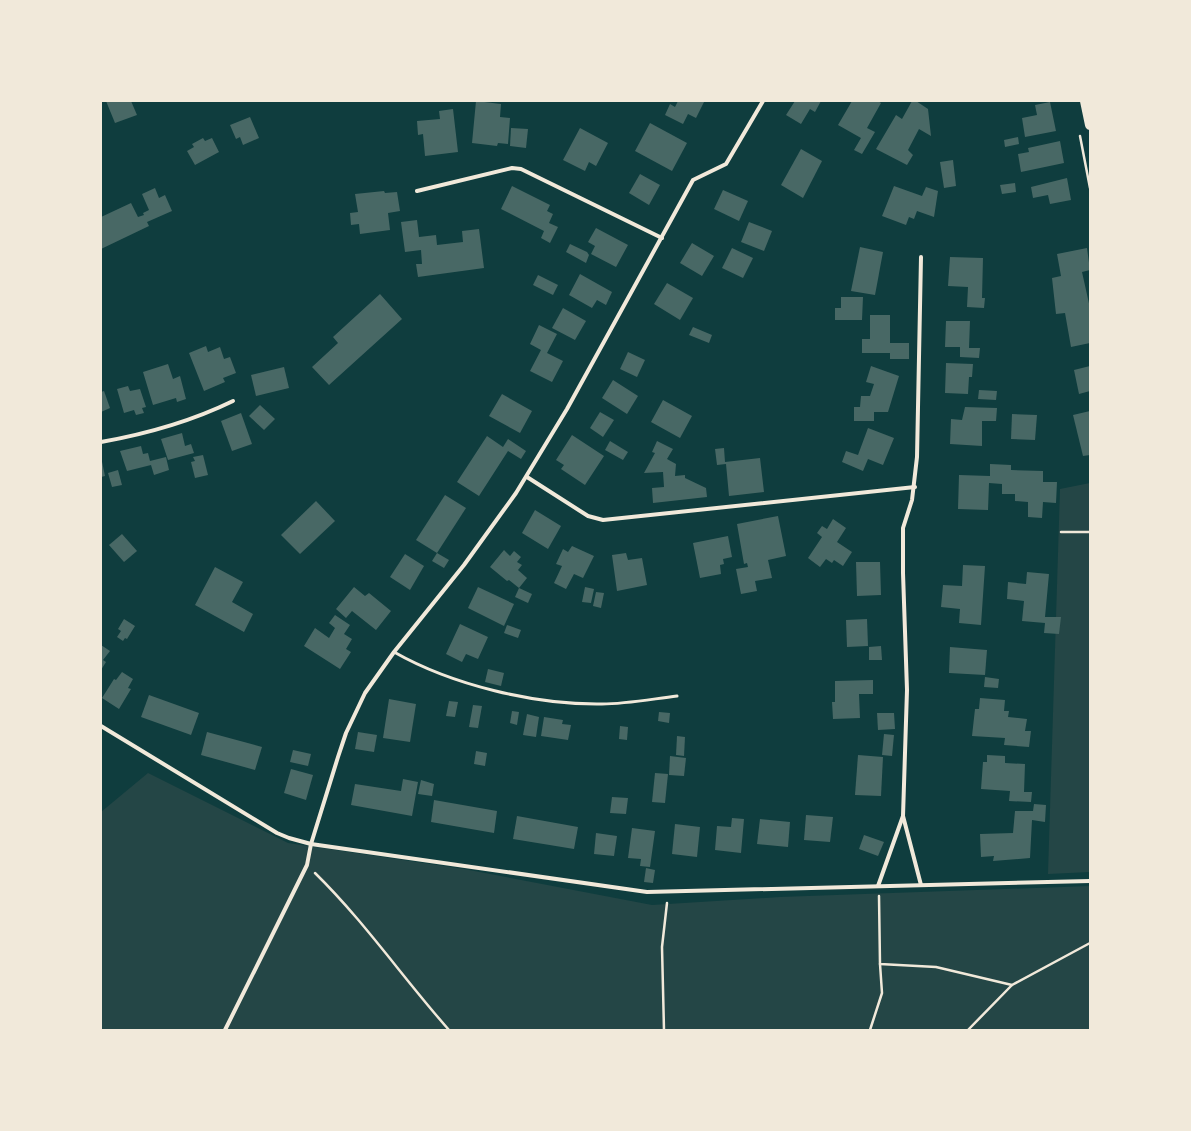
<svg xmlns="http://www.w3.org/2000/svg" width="1191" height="1131" font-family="'Titillium Web',sans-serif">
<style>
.green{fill:#244646}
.building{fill:#486865}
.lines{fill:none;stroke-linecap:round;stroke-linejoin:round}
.path{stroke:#f1e9da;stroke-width:2.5}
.service{stroke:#f1e9da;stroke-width:3}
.minor{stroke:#f1e9da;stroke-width:4}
.primary{stroke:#f1e9da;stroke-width:10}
</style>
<rect width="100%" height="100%" fill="#0f3d3e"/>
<!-- green -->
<g class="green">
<path d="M1090,483V872L1048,874L1060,489Z"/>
<path d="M148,773L288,843L464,869L652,905L780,897L1090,886V1030H101V812Z"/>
</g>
<!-- building -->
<g class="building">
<path d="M106,101H131L137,115L115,123Z"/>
<path d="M476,101L501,104L500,117L510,118L508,144L498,143L497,146L472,143Z"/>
<path d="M678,101H702L704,102L696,118L688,114L683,124L665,115L670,104L675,107Z"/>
<path d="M795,101H821L815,112L810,109L801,124L786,115Z"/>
<path d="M852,101H878L881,103L867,128L875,132L862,154L854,150L861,138L838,125Z"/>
<path d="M912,101H916L928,109L931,136L919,129L908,150L913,155L907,165L876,149L896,115L902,119Z"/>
<path d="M1050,102L1056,131L1025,137L1022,118L1037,115L1035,105Z"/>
<path d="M453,109L458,152L425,156L423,134L418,135L417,121L440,119L439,111Z"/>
<path d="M250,117L259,138L243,145L240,137L236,139L230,125Z"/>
<path d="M650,123L687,143L672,171L635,151Z"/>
<path d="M511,128L528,129L526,148L510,146Z"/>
<path d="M580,128L608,143L596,166L589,162L585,171L563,160Z"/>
<path d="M1018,137L1019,144L1005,147L1004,140Z"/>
<path d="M203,138L205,141L212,138L219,152L195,165L187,151L194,147L192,144Z"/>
<path d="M1060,141L1064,163L1021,172L1018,154L1029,152L1028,148Z"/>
<path d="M801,149L822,161L803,198L781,185Z"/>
<path d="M953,160L956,186L944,188L940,162Z"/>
<path d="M640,174L660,185L649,205L629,193Z"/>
<path d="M1067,178L1071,200L1050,204L1048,195L1033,198L1031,187Z"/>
<path d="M1015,183L1016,192L1002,194L1000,185Z"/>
<path d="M512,186L550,205L547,211L553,214L549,223L558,227L550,243L541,238L544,231L501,209Z"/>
<path d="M894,186L922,196L926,187L938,191L934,217L917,211L914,219L909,217L906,225L882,216Z"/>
<path d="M155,188L159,198L165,195L172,211L147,222L149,226L101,249V217L131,203L138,217L144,215L143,213L149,210L142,194Z"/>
<path d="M723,190L748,201L739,221L714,209Z"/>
<path d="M384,191L385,193L397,192L400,211L388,213L390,230L360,234L359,224L351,225L350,213L358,212L355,194Z"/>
<path d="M417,220L419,237L436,235L437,245L463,242L462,231L479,229L484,268L418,277L416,264H422L421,250L405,252L401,222Z"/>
<path d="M749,222L772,231L764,251L741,242Z"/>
<path d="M596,228L628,245L616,267L591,254L595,246L588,242Z"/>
<path d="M692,243L714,256L702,276L680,263Z"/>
<path d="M570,244L587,252L589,255L586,263L566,252Z"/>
<path d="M860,247L883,252L875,295L851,291Z"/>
<path d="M732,248L753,258L743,278L722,268Z"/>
<path d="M1087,248L1090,270L1082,272L1090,308V343L1071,347L1065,313L1056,314L1052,278L1061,276L1057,254Z"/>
<path d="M950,257L983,258L982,298H985L984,308L967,307L968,287L948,286Z"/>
<path d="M580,274L612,292L606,305L597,300L592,308L569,295Z"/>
<path d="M538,275L558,285L553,295L533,285Z"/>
<path d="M667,283L693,298L680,320L654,304Z"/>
<path d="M380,294L402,319L329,385L312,367L338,343L333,337Z"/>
<path d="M841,297H863L862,320H835V308H841Z"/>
<path d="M563,308L586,321L575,340L552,328Z"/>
<path d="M870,315H890V343H909V359H890V353H862V339H870Z"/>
<path d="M946,321H970L969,348H980L979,358L960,357V347H945Z"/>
<path d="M539,325L557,334L547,353L563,361L552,382L530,371L541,350L530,344Z"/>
<path d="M693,327L712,335L709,343L689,335Z"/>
<path d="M206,346L208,352L220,347L224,359L230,357L236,373L223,378L225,382L204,391L189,353Z"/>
<path d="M628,352L645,360L637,377L620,369Z"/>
<path d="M946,363L973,364L972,377H969L968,394L945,393Z"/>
<path d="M168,364L173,379L180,376L186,399L177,402L176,398L153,405L143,372Z"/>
<path d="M871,366L899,376L888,412H874V421H854V407H860L861,396H870L874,384L866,382Z"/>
<path d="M1090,366V391L1079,394L1074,370Z"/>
<path d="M284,367L289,388L256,396L251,375Z"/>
<path d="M613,380L638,396L627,414L602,398Z"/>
<path d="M128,386L130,391L140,389L146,407L142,408L144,413L136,415L134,410L124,413L117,389Z"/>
<path d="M979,390L997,391L996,400L978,399Z"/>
<path d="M104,391L110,408L101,412V392Z"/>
<path d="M502,394L532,411L520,433L489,416Z"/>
<path d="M663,400L692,416L680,438L651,422Z"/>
<path d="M260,405L275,419L264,430L249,416Z"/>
<path d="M965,407L997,408L996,421H982V446L950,444L951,419L962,420Z"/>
<path d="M1090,411V455L1083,456L1073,415Z"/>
<path d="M600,412L614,420L603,437L590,428Z"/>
<path d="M241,413L252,444L232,451L221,421Z"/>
<path d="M1012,414L1037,415L1035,440L1011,439Z"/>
<path d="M868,428L894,438L883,465L868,459L863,471L842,462L846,451L858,455Z"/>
<path d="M182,433L185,446L191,444L194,453L168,460L161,439Z"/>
<path d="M572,435L604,456L585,485L561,469L564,465L556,460Z"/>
<path d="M487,436L503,447L508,439L526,451L521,459L508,451L479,496L457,482Z"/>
<path d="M610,441L628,452L623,460L605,450Z"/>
<path d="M657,441L673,449L667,459L676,464L675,476L685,475V478L706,488L707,497L653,503L652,488L664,487L663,472L644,473L655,453L652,452Z"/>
<path d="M141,446L143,454L148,453L150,461L166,457L169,470L154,475L151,465L127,471L120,451Z"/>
<path d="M724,448L725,462L760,458L764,492L729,496L726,464L717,465L715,449Z"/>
<path d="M203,455L208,475L195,478L191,462L195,461L193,457Z"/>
<path d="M101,457L105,476L101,477Z"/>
<path d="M990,464L1011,465V470L1043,471V482H1057L1056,503L1043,502L1042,518L1028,517V502L1015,501V494H1002V484L989,483L988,510L958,509L959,475L990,476Z"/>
<path d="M118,470L122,485L112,487L108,473Z"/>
<path d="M445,495L466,508L437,553L416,540Z"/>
<path d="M316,501L335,521L300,554L281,535Z"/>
<path d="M535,510L561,526L548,549L522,533Z"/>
<path d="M778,516L786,556L768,560L772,578L755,581L757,591L741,594L736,569L748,567L747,563L744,564L737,524Z"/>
<path d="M833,519L846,528L837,542L852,552L843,566L834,560L832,563L826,559L820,567L808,558L822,537L817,533L822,526L827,529Z"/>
<path d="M122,534L137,551L124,562L109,545Z"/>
<path d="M728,536L732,557L723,559L724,564L720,565L721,574L700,578L693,543Z"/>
<path d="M572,546L594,556L583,578L574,574L566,589L554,583L562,566L556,564L563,549L568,552Z"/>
<path d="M504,550L510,556L514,551L521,557L517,562L522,565L518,570L527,578L519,588L509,580L507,581L490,567Z"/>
<path d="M437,553L449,560L444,568L432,561Z"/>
<path d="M626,553L628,560L642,558L647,585L617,591L612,555Z"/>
<path d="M405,554L424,566L410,590L390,577Z"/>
<path d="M856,562H880L881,595L857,596Z"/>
<path d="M963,565L985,566L981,625L959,623L960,609L941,607L943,585L962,586Z"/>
<path d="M215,567L243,582L232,602L253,614L244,632L195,605Z"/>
<path d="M1027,572L1049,574L1045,617H1061L1059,634L1044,633L1045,623L1022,621L1024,601L1007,599L1008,582L1026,584Z"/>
<path d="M354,587L365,596L369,593L391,611L376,630L352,611L346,618L336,609Z"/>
<path d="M478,587L514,604L504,626L468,608Z"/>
<path d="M585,587L594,589L591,603L582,602Z"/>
<path d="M519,588L532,594L528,603L515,597Z"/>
<path d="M596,592L604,593L601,608L593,606Z"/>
<path d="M335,615L350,625L344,634L352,639L346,649L351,652L340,669L304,646L315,628L329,638L335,628L329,623Z"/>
<path d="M124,619L135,626L127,639L125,638L123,641L117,637L121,631L118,629Z"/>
<path d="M867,619L868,646L847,647L846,620Z"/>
<path d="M460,624L488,637L478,659L466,654L462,662L446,654Z"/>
<path d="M507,625L521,630L518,638L504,633Z"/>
<path d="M101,645L110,651L103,660L106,662L101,670Z"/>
<path d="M881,646L882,660H869V647Z"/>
<path d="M950,647L987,650L985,675L949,673Z"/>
<path d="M488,669L504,673L501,686L485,682Z"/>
<path d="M122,672L133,679L128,688L131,689L119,709L102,698L114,679L116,680Z"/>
<path d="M985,677L999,679L998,688L984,687Z"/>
<path d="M873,680V694H859L860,718L833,719L832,702H835V681Z"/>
<path d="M149,695L199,713L191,735L141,717Z"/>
<path d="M980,698L1005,700L1004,711H1009L1008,717L1027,719L1025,731H1031L1029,747L1004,745L1005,738L972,736L975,709H979Z"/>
<path d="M389,699L416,704L410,742L383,738Z"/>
<path d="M449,701L458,702L455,717L446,716Z"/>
<path d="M473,705L482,706L478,728L469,727Z"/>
<path d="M512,711L519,712L517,725L510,723Z"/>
<path d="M659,712L670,713L669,723L658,721Z"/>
<path d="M877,713H894L895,729L878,730Z"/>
<path d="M527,714L539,717L536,737L523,735Z"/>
<path d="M544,717L563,720L562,724L571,725L568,740L541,736Z"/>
<path d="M620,726L628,727L627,740L619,739Z"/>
<path d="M207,732L262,747L255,770L201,755Z"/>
<path d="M358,732L377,735L374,752L355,749Z"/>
<path d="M884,734L894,735L892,756L882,755Z"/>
<path d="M677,736L685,737L684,756L676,755Z"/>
<path d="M293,750L311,754L308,766L290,762Z"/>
<path d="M476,751L487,753L485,766L474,764Z"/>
<path d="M858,755L883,757L881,796L855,795Z"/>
<path d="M987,755L1005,756V763L1025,764L1024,792H1032L1031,802L1009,801L1010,791L981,789L983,762H987Z"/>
<path d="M670,756L686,758L684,776L669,775Z"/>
<path d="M291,769L313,775L306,800L284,793Z"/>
<path d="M655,773L668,774L665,803L652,802Z"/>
<path d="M403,779L418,782L412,816L351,805L355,784L401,791Z"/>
<path d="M421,780L434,784L432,796L418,794Z"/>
<path d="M612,797L628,798L626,814L610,813Z"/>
<path d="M434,800L497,811L494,833L431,822Z"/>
<path d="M1034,804L1046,805L1045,822L1032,820L1030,858L993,861L994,856L981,857L980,834L1013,833L1015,811H1033Z"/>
<path d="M806,815L833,817L830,842L804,840Z"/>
<path d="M517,816L578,827L574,849L513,839Z"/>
<path d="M732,818L744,819L741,853L715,850L717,826L731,827Z"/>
<path d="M760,819L790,822L788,847L757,844Z"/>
<path d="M675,824L700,827L697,857L672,854Z"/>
<path d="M632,828L655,831L650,867L640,866L641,859L628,858Z"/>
<path d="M596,833L617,836L614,856L594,854Z"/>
<path d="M864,835L884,842L878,856L859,849Z"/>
<path d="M646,868L655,870L653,883L644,882Z"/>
</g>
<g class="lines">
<!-- path -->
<g class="path">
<path d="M1080,136L1090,188"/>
<path d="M1061,532H1090"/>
<path d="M315,873C364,921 403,978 449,1030"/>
<path d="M879,896L880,964L936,967L1012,985"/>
<path d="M664,1030L662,947L667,903"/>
<path d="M870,1030L882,993L880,964"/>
<path d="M968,1030L1012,985L1090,943"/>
</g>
<!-- service -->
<path class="service" d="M394,652C452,685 535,705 602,704C626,704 652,699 677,696"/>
<!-- minor -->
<g class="minor">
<path d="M417,191L512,168L521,169L662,238"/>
<path d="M921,257L917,457L912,500L903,528V573L907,690L903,816L921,885"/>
<path d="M101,442C146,434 192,421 233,401"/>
<path d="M527,477L588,516L603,520L915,487"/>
<path d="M101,726L277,833L289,838L311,844L647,892L1090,881"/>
<path d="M878,886L903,816"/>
<path d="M225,1030L307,865L311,844L338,757L346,733L365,693L394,652L464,565L516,493L567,409L693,180L726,164L763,101"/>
</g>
<!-- primary -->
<path class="primary" d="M1085,101L1090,125"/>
</g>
<!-- border -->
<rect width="1191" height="1131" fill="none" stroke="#f1e9da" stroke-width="204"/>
</svg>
